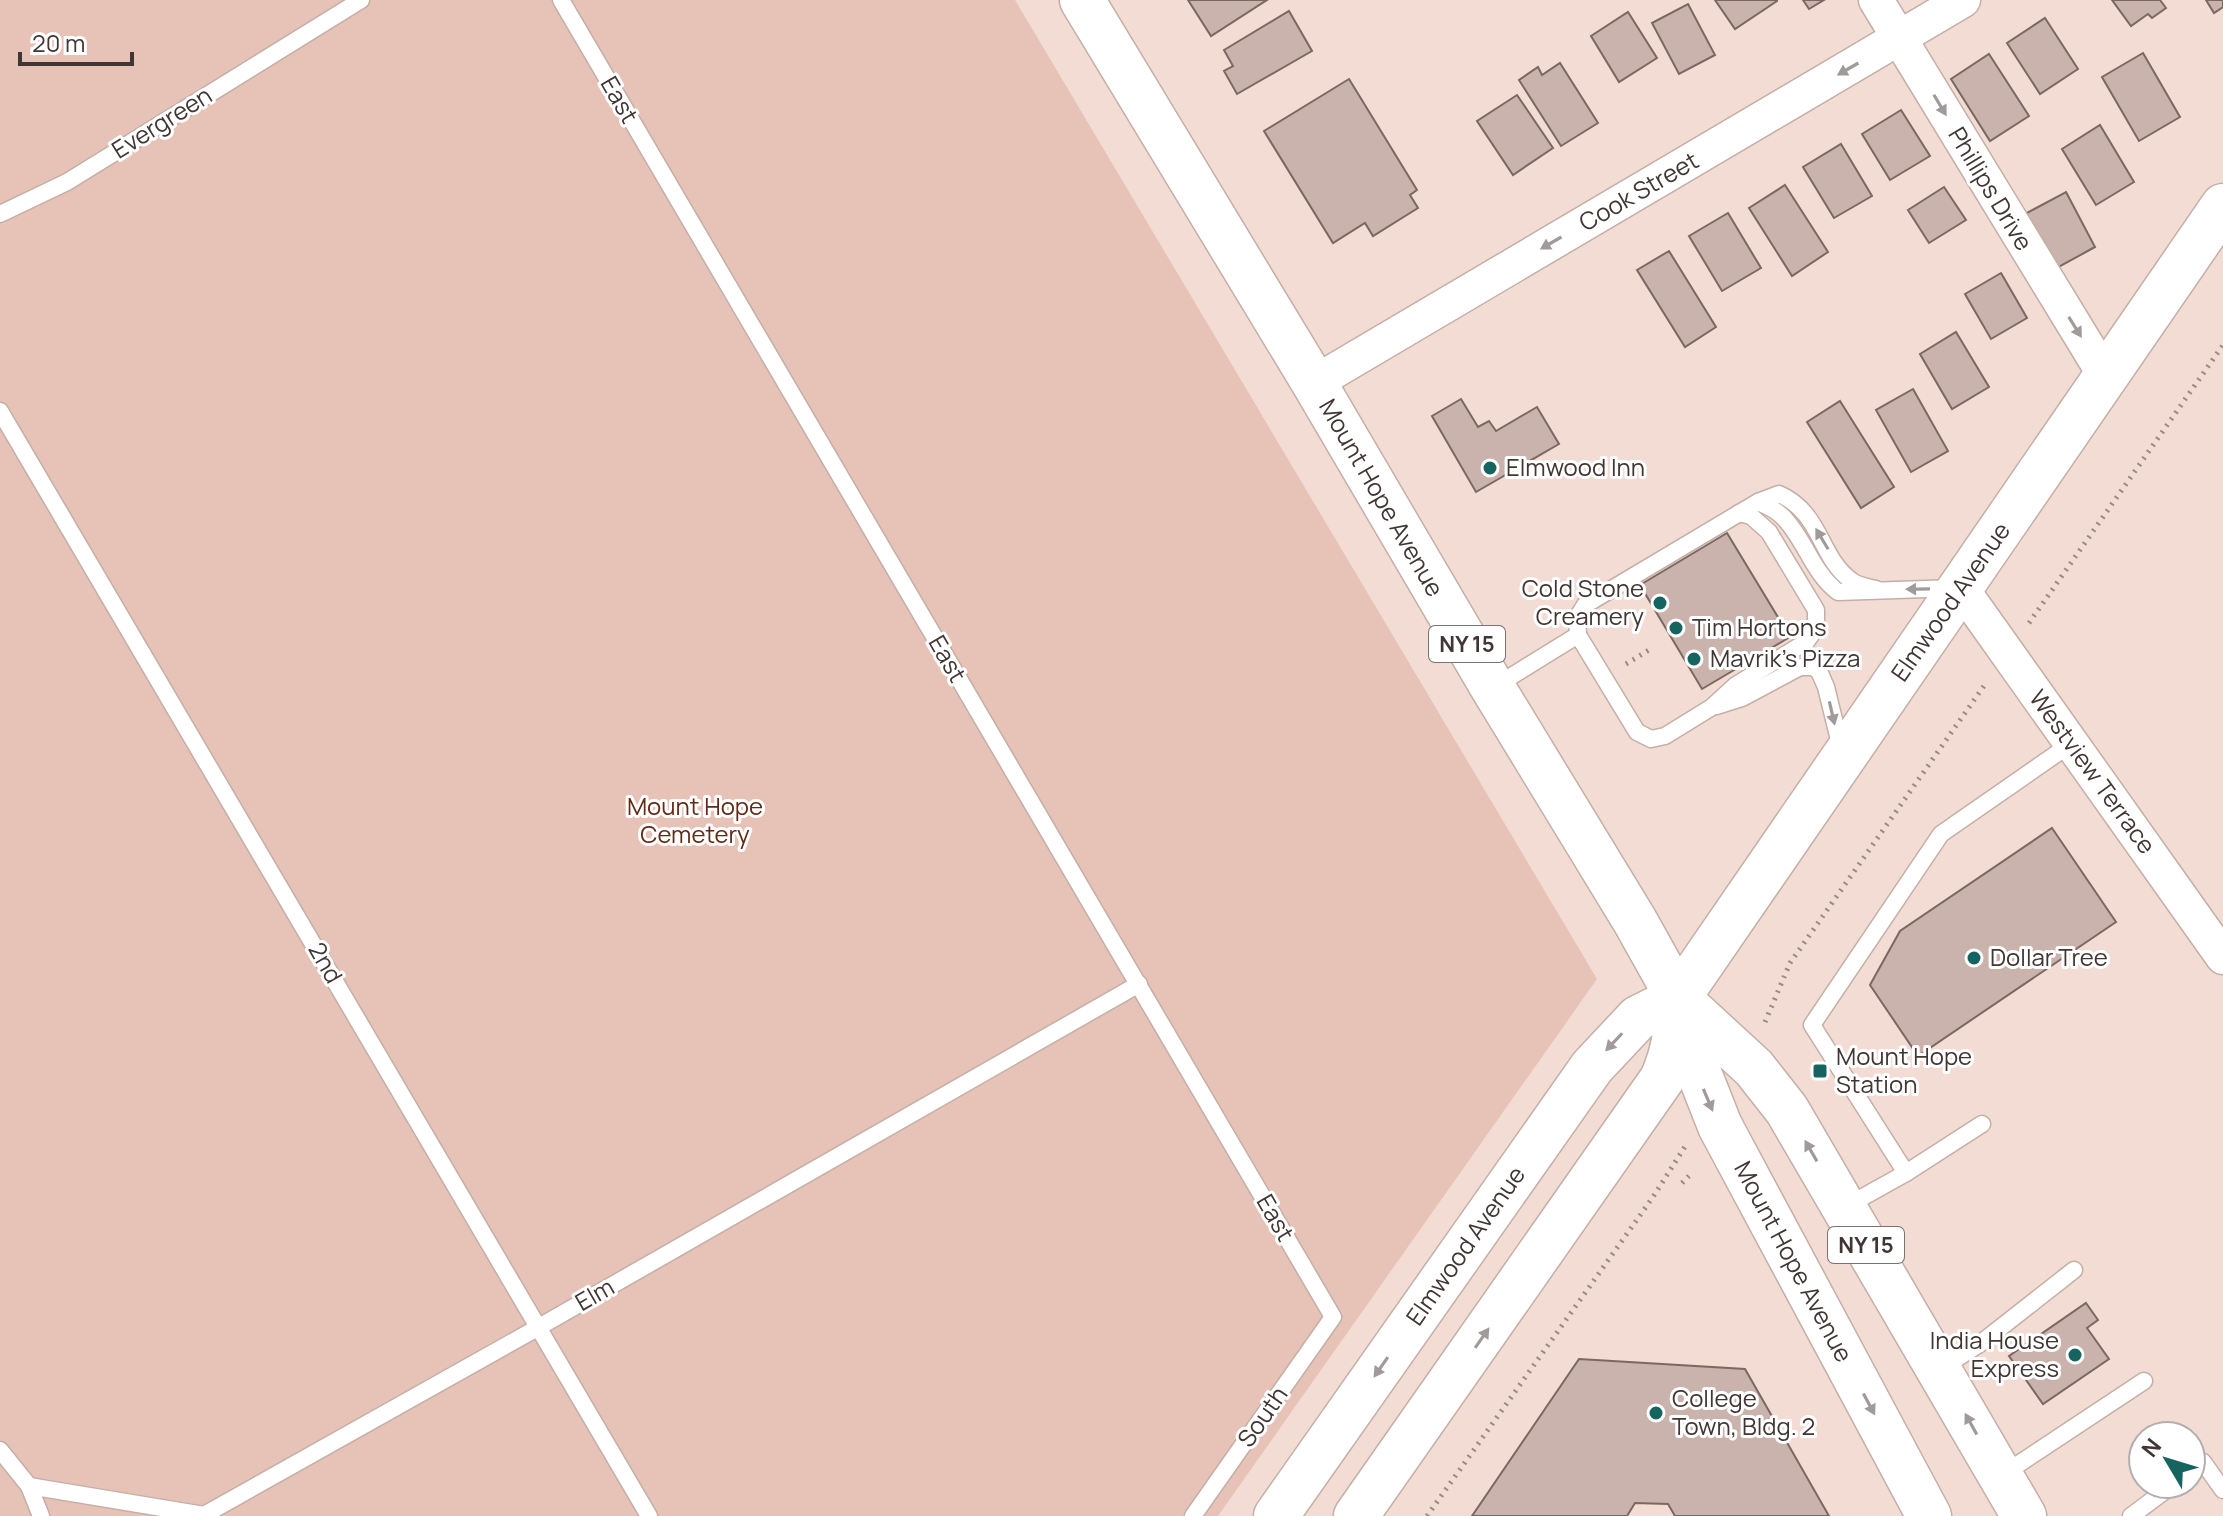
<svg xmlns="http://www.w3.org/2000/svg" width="2223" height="1516" font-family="Manrope,sans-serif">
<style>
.green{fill:#e7c2b6}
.building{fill:#c9b3ac;stroke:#7c6862;stroke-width:2}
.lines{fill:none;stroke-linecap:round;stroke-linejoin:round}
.service-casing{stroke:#c4afa7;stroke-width:19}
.minor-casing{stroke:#c4afa7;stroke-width:37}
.primary-casing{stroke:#c4afa7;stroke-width:47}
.path{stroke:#9b8b85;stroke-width:5;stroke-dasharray:2 6;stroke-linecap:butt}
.service{stroke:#fff;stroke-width:16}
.minor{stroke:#fff;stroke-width:34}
.primary{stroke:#fff;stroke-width:44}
.oneway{fill:#a09b9a}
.poi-dot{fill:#166460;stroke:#fff;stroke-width:3}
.labels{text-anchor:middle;stroke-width:6;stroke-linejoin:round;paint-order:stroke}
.shield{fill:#fff;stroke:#797371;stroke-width:2}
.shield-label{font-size:22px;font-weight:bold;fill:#403734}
.street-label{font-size:24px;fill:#403734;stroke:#fff}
.poi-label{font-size:24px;fill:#403734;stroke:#fff;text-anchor:start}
.park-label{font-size:24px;fill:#632915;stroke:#fff}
</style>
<rect width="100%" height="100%" fill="#f3dcd4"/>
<!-- green -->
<path class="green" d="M0,0H1015L1597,979L1218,1516H0Z"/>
<!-- building -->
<g class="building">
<path d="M1188,0H1267L1211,36Z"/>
<path d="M1715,0H1777V1L1735,29Z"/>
<path d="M1803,0H1824L1809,9Z"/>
<path d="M2112,0H2160L2166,8L2152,18L2148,14L2131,26Z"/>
<path d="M2206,0H2223V7L2214,13Z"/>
<path d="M1688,4L1715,55L1679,74L1652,23Z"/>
<path d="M1289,11L1312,51L1237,94L1224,71L1233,66L1224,50Z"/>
<path d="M1628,12L1657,58L1619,82L1591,36Z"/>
<path d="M2045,18L2078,69L2040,94L2007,43Z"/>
<path d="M2143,53L2180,117L2139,141L2102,77Z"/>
<path d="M1989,54L2029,116L1990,141L1951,79Z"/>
<path d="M1560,63L1598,123L1561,146L1519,80L1538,67L1542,75Z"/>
<path d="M1349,79L1417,190L1410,195L1418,208L1373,236L1365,223L1333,243L1264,131Z"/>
<path d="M1517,95L1553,148L1513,175L1477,121Z"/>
<path d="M1901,110L1930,156L1890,180L1862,134Z"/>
<path d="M2100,125L2134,182L2096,205L2062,149Z"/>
<path d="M1841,144L1872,196L1834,218L1803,167Z"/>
<path d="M1785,185L1828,252L1792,276L1749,208Z"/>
<path d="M1944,187L1966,220L1929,243L1908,210Z"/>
<path d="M2066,192L2095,247L2055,269L2025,214Z"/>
<path d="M1728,213L1761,268L1722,291L1689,236Z"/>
<path d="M1669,251L1716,327L1685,347L1637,270Z"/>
<path d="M2001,273L2027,318L1991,339L1965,294Z"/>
<path d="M1956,332L1989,387L1952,409L1920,354Z"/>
<path d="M1913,389L1948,451L1911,472L1876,410Z"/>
<path d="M1461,399L1478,427L1489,421L1496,431L1537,407L1559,444L1476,492L1432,416Z"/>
<path d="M1840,401L1894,487L1861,508L1807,422Z"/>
<path d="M1727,533L1790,637L1702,689L1640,585Z"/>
<path d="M2052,828L2116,922L1918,1056L1870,985L1900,931Z"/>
<path d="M2086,1303L2098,1320L2087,1328L2109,1359L2043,1404L2009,1356Z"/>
<path d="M1579,1359L1745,1369L1829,1516H1675L1668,1504L1635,1503L1627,1516H1472Z"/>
</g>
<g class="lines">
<!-- service casing -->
<g class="service-casing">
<g id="service">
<path d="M561,0L1333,1317L1193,1516"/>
<path d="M0,214L67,182L361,0"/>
<path d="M0,411L649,1516"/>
<path d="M1758,502C1768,506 1778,511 1785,519C1806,542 1813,573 1838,592L1955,588"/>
<path d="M1578,635L1577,618L1585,605L1758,502L1779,494C1822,513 1819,558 1852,581C1858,586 1868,587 1876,589"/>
<path d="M1494,687L1578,635L1637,732L1651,739L1665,736L1712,707L1736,685L1806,642L1816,628V610L1769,532L1751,516L1739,513"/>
<path d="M1717,706L1742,698L1800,667H1813L1819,671L1826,687L1841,748"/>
<path d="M1982,1124L1906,1173L1812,1025L1941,834L2072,743"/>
<path d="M1845,1207L1906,1173"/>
<path d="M1940,1369L1981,1343L2074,1270"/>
<path d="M0,1450L29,1486L41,1516"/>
<path d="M2191,1471L2203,1462L2223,1490"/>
<path d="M2002,1475L2144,1381"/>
<path d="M29,1486L204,1515L539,1327L1139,984"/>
<path d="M2131,1516L2174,1484"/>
</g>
</g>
<!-- minor casing -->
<g class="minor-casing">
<g id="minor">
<path d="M1876,0L2106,377"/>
<path d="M1314,383L1963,0"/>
<path d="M1961,588L2223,957"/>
</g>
</g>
<!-- primary casing -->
<g class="primary-casing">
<g id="primary">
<path d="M1082,0L1314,383L1493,688L1635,921L1678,998L1694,1060L1720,1126L1929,1516"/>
<path d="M1678,998L1754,1068L1787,1110L2024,1516"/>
<path d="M1276,1516L1592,1067L1638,1018L1678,998"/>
<path d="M1356,1516L1662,1079C1674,1052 1677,1028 1678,998L2223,206"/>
</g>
</g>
<!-- path -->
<g class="path">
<path d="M2029,623L2223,345"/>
<path d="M1626,664L1649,650"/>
<path d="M1765,1022L1790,963L1986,683"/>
<path d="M1682,1183L1689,1176"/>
<path d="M1427,1516L1653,1197L1686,1145"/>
</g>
<!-- service -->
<use href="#service" class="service"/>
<!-- minor -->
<use href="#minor" class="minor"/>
<!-- primary -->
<use href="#primary" class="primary"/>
</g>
<!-- one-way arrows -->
<defs><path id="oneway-solid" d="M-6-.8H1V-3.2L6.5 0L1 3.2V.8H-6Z" transform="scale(2)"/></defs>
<g class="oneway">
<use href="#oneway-solid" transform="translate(1848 69) rotate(150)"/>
<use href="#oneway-solid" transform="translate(1940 105) rotate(59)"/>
<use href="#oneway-solid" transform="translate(1551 243) rotate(150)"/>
<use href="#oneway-solid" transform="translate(2075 327) rotate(58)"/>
<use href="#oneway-solid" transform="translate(1822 539) rotate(-121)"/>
<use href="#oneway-solid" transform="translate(1918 589) rotate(179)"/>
<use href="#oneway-solid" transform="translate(1832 713) rotate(77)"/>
<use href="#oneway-solid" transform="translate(1614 1042) rotate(133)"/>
<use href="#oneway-solid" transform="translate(1708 1100) rotate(67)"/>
<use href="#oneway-solid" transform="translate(1811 1151) rotate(-120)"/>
<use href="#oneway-solid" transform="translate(1482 1338) rotate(-55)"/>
<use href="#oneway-solid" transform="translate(1381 1367) rotate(125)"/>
<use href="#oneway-solid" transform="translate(1869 1404) rotate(62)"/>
<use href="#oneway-solid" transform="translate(1971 1424) rotate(-119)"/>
</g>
<!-- markers -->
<g class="poi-dot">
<circle cx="1490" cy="468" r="8"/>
<circle cx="1660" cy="603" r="8"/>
<circle cx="1676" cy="628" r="8"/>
<circle cx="1694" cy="659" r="8"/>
<circle cx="1974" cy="958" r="8"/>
<rect x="1812" y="1063" width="16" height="16" rx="4"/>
<circle cx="2075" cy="1355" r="8"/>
<circle cx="1656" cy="1413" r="8"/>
</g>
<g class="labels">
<!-- shield labels -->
<g class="shield">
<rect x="1429" y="626" width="76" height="36" rx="6"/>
<rect x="1828" y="1227" width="76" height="36" rx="6"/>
</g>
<g class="shield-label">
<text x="1467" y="652">NY 15</text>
<text x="1866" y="1253">NY 15</text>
</g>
<!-- street labels -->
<g class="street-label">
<text transform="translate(619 100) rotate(60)" y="8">East</text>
<text transform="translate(162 123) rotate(-32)" y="8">Evergreen</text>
<text transform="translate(1990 189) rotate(59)" y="8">Phillips Drive</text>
<text transform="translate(1639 192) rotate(-30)" y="8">Cook Street</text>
<text transform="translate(1381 498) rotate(60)" y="8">Mount Hope Avenue</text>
<text transform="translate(1951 602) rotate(-55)" y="8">Elmwood Avenue</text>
<text transform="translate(947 659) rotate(60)" y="8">East</text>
<text transform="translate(2092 772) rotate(54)" y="8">Westview Terrace</text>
<text transform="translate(325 963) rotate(60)" y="8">2nd</text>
<text transform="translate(1275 1218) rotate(60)" y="8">East</text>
<text transform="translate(1466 1246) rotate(-55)" y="8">Elmwood Avenue</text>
<text transform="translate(1793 1262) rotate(62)" y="8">Mount Hope Avenue</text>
<text transform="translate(595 1295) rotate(-30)" y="8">Elm</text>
<text transform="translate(1263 1417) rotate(-55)" y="8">South</text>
</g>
<!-- poi labels -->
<g class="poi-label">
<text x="1506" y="476">Elmwood Inn</text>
<text x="1644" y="597" text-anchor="end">Cold Stone<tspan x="1644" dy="28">Creamery</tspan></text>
<text x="1692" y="636">Tim Hortons</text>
<text x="1710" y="667">Mavrik's Pizza</text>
<text x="1990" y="966">Dollar Tree</text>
<text x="1836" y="1065">Mount Hope<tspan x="1836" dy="28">Station</tspan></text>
<text x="2059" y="1349" text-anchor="end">India House<tspan x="2059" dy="28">Express</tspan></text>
<text x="1672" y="1407">College<tspan x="1672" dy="28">Town, Bldg. 2</tspan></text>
</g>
<!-- park labels -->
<g class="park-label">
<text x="695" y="815">Mount Hope<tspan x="695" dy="28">Cemetery</tspan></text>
</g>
</g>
<!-- north arrow -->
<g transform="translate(2167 1460) rotate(308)"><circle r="38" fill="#ffffff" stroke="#b3afae" stroke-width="2"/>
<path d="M0-6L14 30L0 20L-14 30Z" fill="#166460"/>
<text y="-12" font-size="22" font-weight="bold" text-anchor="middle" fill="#403734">N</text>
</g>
<!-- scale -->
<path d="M20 52v12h112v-12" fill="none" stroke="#403734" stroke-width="4"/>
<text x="32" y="52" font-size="24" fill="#403734" stroke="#ffffff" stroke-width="6" paint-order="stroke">20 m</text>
</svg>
